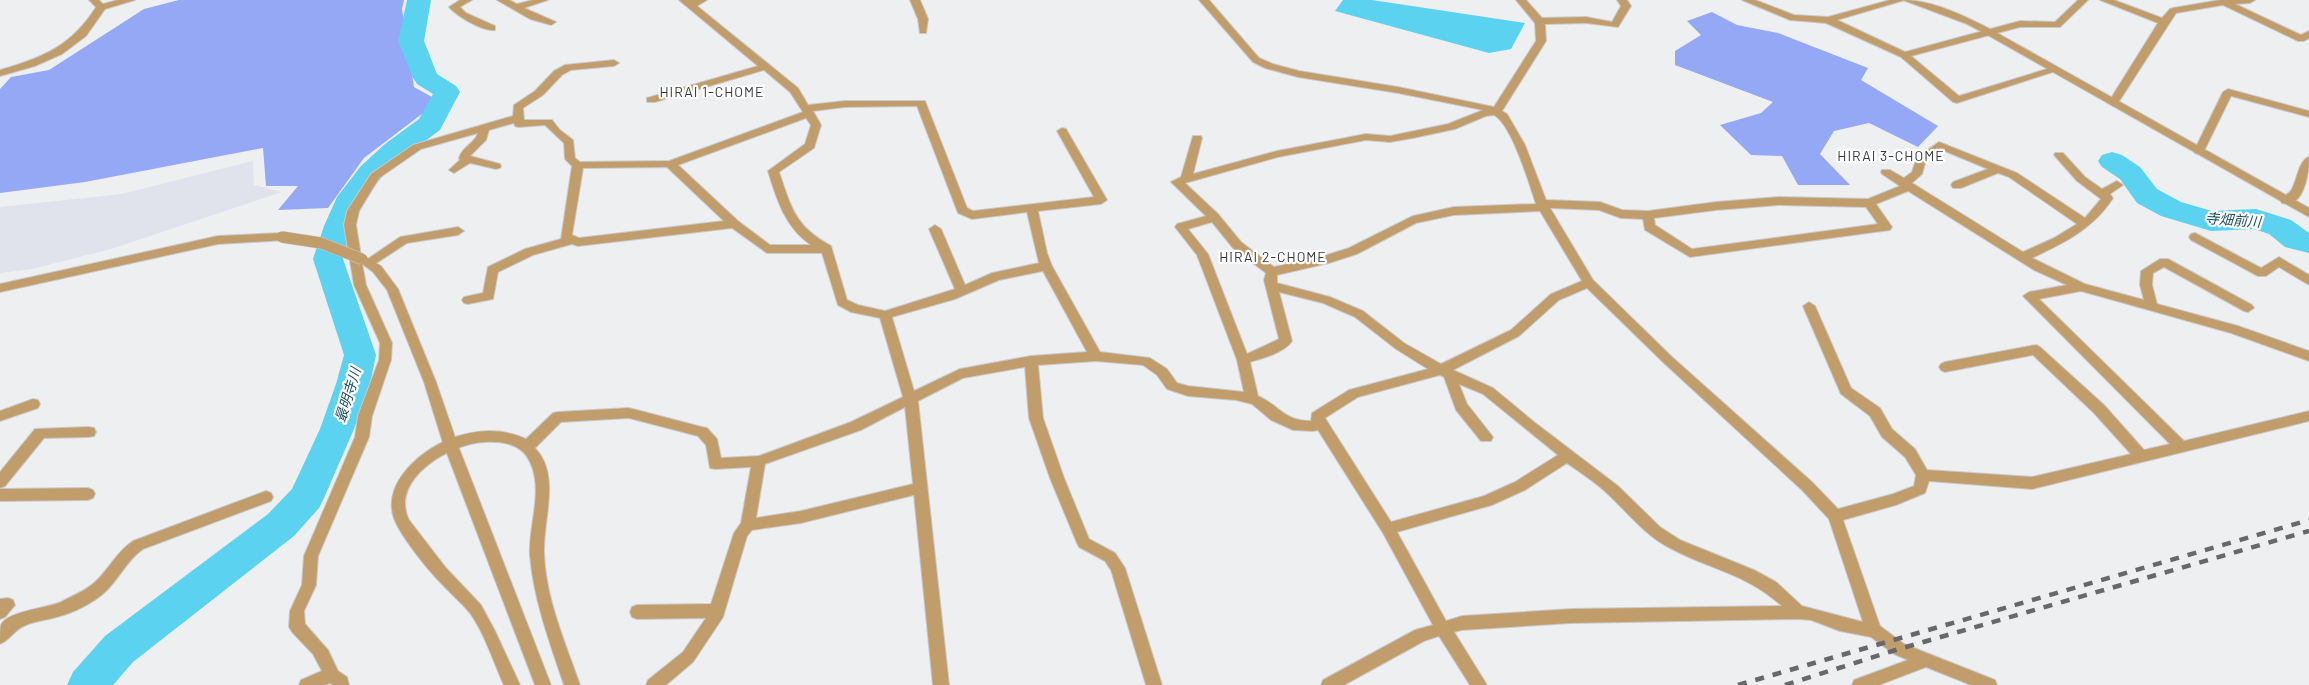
<svg xmlns="http://www.w3.org/2000/svg" width="2309" height="685" font-family="Barlow,'Noto Sans JP',sans-serif">
<style>
.built{fill:#e1e3ec}
.forest{fill:#94a8f5}
.water{fill:#5ad2f0}
.lines{fill:none;stroke-linecap:round;stroke-linejoin:round}
.river{fill:#5ad2f0;fill-rule:evenodd}
.minor-casing{stroke:#c9cacc;stroke-width:2}
.tertiary-casing{stroke:#c9cacc;stroke-width:2}
.minor{fill:#c19d6c;fill-rule:evenodd}
.tertiary{fill:#c19d6c;fill-rule:evenodd}
.rail{stroke:#68686a;stroke-width:4.5;stroke-dasharray:9 9;stroke-linecap:butt}
.tertiary-bridge-casing{stroke:#c9cacc;stroke-width:12;stroke-linecap:butt}
.tertiary-bridge{stroke:#c19d6c;stroke-width:11}
.labels{text-anchor:middle;stroke-width:4.5;stroke-linejoin:round;paint-order:stroke}
.neighbourhood-label{font-size:14px;letter-spacing:1px;fill:#373738;stroke:#fff}
.water-label{font-size:14px;font-style:italic;fill:#1b4e5b;stroke:#fff}
</style>
<rect width="100%" height="100%" fill="#eeeff1"/>
<!-- built -->
<path class="built" d="M253,161L254,185L282,192L111,249L32,269L0,273V207L122,194Z"/>
<!-- forest -->
<g class="forest">
<path d="M179,0H404L402,9L414,87L432,97L435,104L364,158L328,208L278,210L298,186H266L263,148L85,182L0,193V89L11,77L49,70L144,9Z"/>
<path d="M1712,12L1737,25L1778,33L1868,68L1861,80L1938,126L1918,147L1869,123L1834,131L1820,154L1850,185H1798L1782,156L1751,155L1720,125L1761,113L1773,102L1675,65V51L1701,35L1687,21Z"/>
</g>
<!-- water -->
<path class="water" d="M1343,0H1372L1525,23L1511,49L1489,53L1335,11Z"/>
<g class="lines">
<!-- river -->
<g class="river">
<path d="M407,0H431L424,41L437,74L456,86L460,92L440,130L405,156L381,178L364,200L354,226L343,259L376,355L370,384L354,429L324,498L319,508L294,536L133,662L113,685H67L73,672L105,636L268,514L292,489L320,429L336,384L344,355L313,259L324,226L337,197L361,166L385,144L419,119L433,94L417,84L413,78L398,41Z"/>
<path d="M2112,152L2122,155L2140,167L2157,189L2181,202L2212,211L2256,209L2291,220L2309,233V253L2285,247L2269,234L2254,229L2211,231L2161,216L2137,203L2120,179L2102,167L2098,161L2102,155Z"/>
</g>
<!-- minor casing -->
<g class="minor-casing">
<g id="minor">
<path d="M89,0H99L103,4L118,0H135L105,9L86,36L62,54L35,66L0,76V70C42,58 72,46 96,7Z"/>
<path d="M460,0H472L460,7L466,13L495,26V30C483,32 457,16 449,7Z"/>
<path d="M497,0H509L517,4L533,0H548L524,8L556,22L551,25L530,19Z"/>
<path d="M679,0H707L697,6L798,88L808,105L845,101H925L967,208L973,211L1094,197L1057,131L1062,128L1066,129L1107,200L1101,204L1038,211L1047,253L1052,266L1100,352L1150,358L1167,369L1177,383L1188,386L1244,392L1237,360L1197,255L1175,227L1177,224L1206,216L1171,182L1181,177L1193,136H1201L1202,138L1193,174L1277,151L1366,134L1390,136L1448,124L1483,110L1398,93L1298,77L1265,68L1253,62L1199,0H1209L1259,58L1273,64L1299,71L1398,87L1494,107L1536,41L1535,23L1516,0H1526L1542,18L1586,17L1612,22L1621,6L1617,0H1627L1631,6L1618,27L1586,23L1545,24L1546,41L1502,111L1507,114L1525,145L1546,200L1600,202L1622,210L1648,211L1716,202L1779,197L1868,199L1900,186L1882,174L1881,172L1882,170H1890L1904,178L1912,172L1917,157L1939,142L2017,173L2085,218L2101,199L2077,181L2054,155L2055,153H2063L2085,177L2102,189L2117,181L2123,185L2110,194L2113,198C2093,229 2064,243 2032,258L2085,284L2144,300L2140,285L2141,271L2160,259H2168L2252,305L2254,308L2248,312L2244,311L2164,267L2153,273L2152,285L2157,304L2238,326L2309,351V361L2231,333L2081,291L2039,299L2184,441L2309,411V421L2032,489L1929,481L1925,493L1896,505L1843,520L1880,626L1904,644L1995,680L1997,685H1971L1926,667L1879,685H1852L1854,680L1908,660L1894,654L1871,637L1840,631L1811,620L1799,619L1571,623L1462,630L1454,632L1487,685H1470L1439,636L1424,641L1344,685H1321L1323,680L1415,630L1433,625L1383,533L1318,430L1313,431L1293,430L1271,420L1252,404L1236,400L1188,396L1167,389L1157,375L1143,365L1096,361L1038,365L1043,418L1064,478L1089,539L1115,553L1125,568L1162,685H1146L1111,570L1105,561L1079,547L1077,543L1050,478L1029,418L1025,367L963,378L918,401L949,685H933L914,495L801,523L752,530L747,536L723,617L693,662L666,685H646L648,680L683,652L706,618L637,619L632,617L630,612L632,607L637,605L711,604L734,533L741,523L751,467L715,469L710,468L706,445L698,436L629,418L561,422L535,448C561,475 543,519 544,552C545,597 565,642 580,685H564C550,643 534,601 530,556C528,526 544,491 530,462C522,444 503,441 485,442C451,443 389,479 409,520L446,568L481,605L495,631L520,685H504C493,661 485,634 470,613C461,602 450,593 441,583C428,570 397,532 393,515C385,484 415,457 439,444C466,430 498,426 526,439L553,413L558,412L629,408L702,427L707,428L717,439L721,458L759,456L851,422L903,397L880,318L851,312L838,305L822,253H767L732,228L578,246L572,244L533,255L498,272L493,299L468,304L464,303L462,300L464,297L483,293L488,267L525,249L561,239L572,166L565,159L564,143L545,125L519,127L515,126L514,123L489,130L486,140L470,156L500,164L501,166L500,168L496,169L470,163L454,173L449,170L460,160L459,158C462,147 475,143 478,133L421,149L379,178L359,211L356,225L362,263L400,237L458,227L464,231L458,235L407,243L372,266L368,267L362,263L366,285L392,343L391,360L372,416L369,437L318,556L316,585L304,611L305,624L328,650L338,671L347,677L349,685H333L330,683L325,685H299L301,680L322,671L313,654L292,632L289,627L290,611L302,585L304,556L355,437L358,416L379,360L380,343L354,285L344,225L347,211L371,174L413,145L513,116L514,105L535,91L554,71L565,65L614,60L619,63L614,66L571,70L562,75L543,95L523,108L524,120H552L560,130L573,140L575,158L580,162L669,161L803,112L790,92L764,70L655,102H647V98L758,66ZM917,106L958,213L972,219L1027,212L1039,263L992,273L965,285L941,229L935,225L929,229L955,289L885,311L858,305L847,300L831,246C795,226 792,210 779,172L814,148L821,125L813,111L845,107ZM1494,115C1512,125 1529,183 1536,204L1454,207L1413,216L1349,248L1327,255L1274,267L1241,242L1218,214L1185,183L1278,157L1366,140L1390,142L1413,138L1455,129L1486,116ZM806,118L811,125L805,144L768,171C777,200 785,227 811,245H770L738,221L678,165ZM1940,149L1988,169L1953,182L1951,185L1953,188H1961L1998,173L2009,177L2077,224L2054,238L2023,252L1912,183L1922,174L1926,160ZM667,167L724,221L579,238L572,235L583,168ZM1908,191L2034,270L2067,285L2029,292L2023,296L2170,444L2144,450L2104,405L2040,347L2036,345L1945,362L1941,364L1939,367L1941,370L1945,372L2033,355L2094,413L2131,454L2032,477L1927,470L1915,449L1892,429L1880,408L1851,388L1815,306L1809,302L1803,306L1841,394L1870,416L1882,437L1905,457L1916,475L1914,486L1893,494L1838,509L1812,482L1672,357L1593,280L1550,208L1599,210L1621,218L1643,219L1645,230L1690,257L1890,230L1892,227L1876,204ZM1779,205L1866,207L1878,224L1692,249L1655,225L1654,218L1716,210ZM1540,211L1582,281L1551,294L1511,330L1441,364L1404,343L1363,311L1330,297L1277,283V275L1329,263L1357,254L1416,223L1454,215ZM1212,222L1233,248L1266,273L1264,280L1279,339L1247,354L1208,254L1188,229ZM1043,271L1087,352L1031,356L960,369L914,391L892,317L955,299L999,280ZM1587,288L1664,363L1802,490L1829,519L1863,622L1802,606L1776,582L1754,570L1680,540L1660,527L1618,486L1534,422L1493,388L1453,370L1519,336L1559,300ZM1279,292L1323,303L1355,317L1396,349L1428,369L1349,390L1312,413L1311,421C1283,421 1279,405 1258,396L1250,362C1263,358 1284,353 1292,341ZM1440,375L1444,377L1456,410L1481,441H1491L1493,437L1467,404L1459,384L1483,394L1558,455L1515,482L1484,496L1391,522L1325,418L1358,397ZM905,407L913,484L801,511L756,518L765,464L861,430ZM1567,463C1581,473 1597,483 1610,496C1629,514 1646,536 1670,548C1711,570 1745,573 1782,606L1571,609L1462,616L1446,621L1397,532L1492,505L1525,490Z"/>
<path d="M910,0H920L928,19L926,33H920L918,19Z"/>
<path d="M1742,0H1755L1794,15L1828,17L1890,0H1905L1837,20L1905,52L2020,21L2055,22L2078,0H2088L2060,27H2020L1911,56L1959,96L2050,68L2054,67L2059,70L1957,103L1953,102L1901,57L1826,23L1790,20Z"/>
<path d="M2100,0H2114L2162,18L2170,9L2173,8L2220,0H2255L2250,3L2235,4L2301,35L2309,31V38L2304,41H2298L2223,5L2176,13L2118,103L2113,106L2108,103L2158,23Z"/>
<path d="M2228,89L2309,111V117L2231,96L2204,151L2199,154L2195,153L2194,151L2223,92Z"/>
<path d="M2309,157C2309,171 2305,209 2282,203L2280,200C2284,196 2290,193 2292,189C2297,180 2299,160 2309,157Z"/>
<path d="M2195,233L2261,268L2279,257L2309,275V285L2279,267L2266,276H2258L2191,240L2189,237L2191,234Z"/>
<path d="M33,399L38,400L40,404L38,408L0,421V411Z"/>
<path d="M89,427L94,428L96,432L94,436L89,437L44,438L5,486L0,488V472L35,429Z"/>
<path d="M88,488L93,490L95,494L93,498L88,500L0,501V489Z"/>
<path d="M266,491L271,493L273,497L271,501L143,549C127,560 119,579 105,592C93,603 73,613 57,617C47,620 34,621 24,626C14,630 10,640 0,644C0,639 0,629 1,625C7,611 48,608 61,602C72,596 85,591 94,583C109,570 116,552 133,541Z"/>
<path d="M8,598L13,600L15,605L5,617L0,619V599Z"/>
</g>
</g>
<!-- tertiary casing -->
<g class="tertiary-casing">
<g id="tertiary">
<path d="M1903,0C1932,0 1965,16 1990,29L2309,208V217L1984,33L1967,24Z"/>
<path d="M282,233L288,237L286,240L218,244L0,292V284L218,236Z"/>
<path d="M362,255L381,266L398,289L436,382L457,443L551,685H535L443,443L424,382L387,290L373,272L356,259Z"/>
</g>
</g>
<!-- minor -->
<use href="#minor" class="minor"/>
<!-- tertiary -->
<use href="#tertiary" class="tertiary"/>
<!-- rail -->
<g class="rail">
<path d="M1738,685L2309,520"/>
<path d="M1785,685L1899,649L2309,531"/>
</g>
<!-- tertiary-bridge casing -->
<g class="tertiary-bridge-casing">
<path id="tertiary-bridge" d="M282,237L321,243L362,259"/>
</g>
<!-- tertiary-bridge -->
<use href="#tertiary-bridge" class="tertiary-bridge"/>
</g>
<g class="labels">
<!-- neighbourhood labels -->
<g class="neighbourhood-label">
<text x="712" y="97">HIRAI 1-CHOME</text>
<text x="1891" y="161">HIRAI 3-CHOME</text>
<text x="1273" y="262">HIRAI 2-CHOME</text>
</g>
<!-- water labels -->
<g class="water-label">
<text transform="translate(2233 220) rotate(4)" y="5">寺畑前川</text>
<text transform="translate(348 395) rotate(-73)" y="5">最明寺川</text>
</g>
</g>
</svg>
